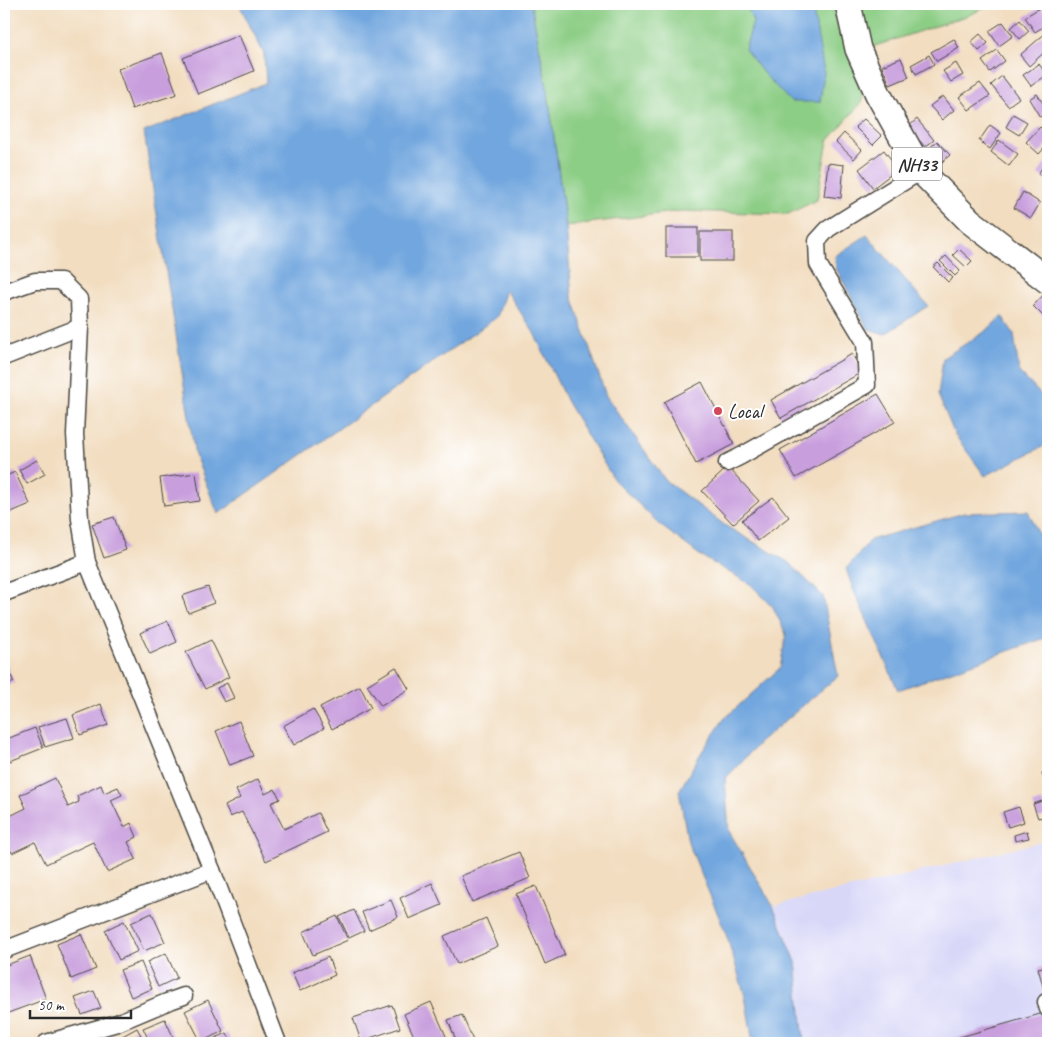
<svg xmlns="http://www.w3.org/2000/svg" width="1052" height="1047" font-family="Caveat,sans-serif">
<style>
.built{fill:#d8d7f8}
.green{fill:#8dce86;stroke:#5c7c58}
.water{fill:#71a6de;stroke:#4e6884}
.building{fill:#c89edd}
.lines{fill:none;stroke-linecap:round;stroke-linejoin:round}
.minor-casing{stroke:#494641;stroke-width:19}
.highway-casing{stroke:#494641;stroke-width:28}
.minor{stroke:#fff;stroke-width:16}
.highway{stroke:#fff;stroke-width:25}
.poi-dot{fill:#d1495b;stroke:#fff;stroke-width:2}
.labels{text-anchor:middle;stroke-width:4;stroke-linejoin:round;paint-order:stroke}
.shield{fill:#fff;stroke:#6b6b6b;stroke-width:1}
.shield-label{font-size:19px;font-weight:bold;fill:#2b2b2b}
.poi-label{font-size:20px;fill:#2b2b2b;stroke:#fff;text-anchor:start}
</style>
<rect width="100%" height="100%" fill="#fff"/>
<filter id="ink" filterUnits="userSpaceOnUse"><feTurbulence type="fractalNoise" baseFrequency=".02" numOctaves="2"/><feDisplacementMap in="SourceGraphic" scale="10" xChannelSelector="R" yChannelSelector="G"/><feConvolveMatrix kernelMatrix="1 2 1 2 8 2 1 2 1" color-interpolation-filters="sRGB"/></filter>
<filter id="wash" filterUnits="userSpaceOnUse"><feTurbulence type="fractalNoise" baseFrequency=".0096" numOctaves="4" result="noise"/><feDisplacementMap in="SourceGraphic" scale="20" xChannelSelector="R" yChannelSelector="G"/><feGaussianBlur stdDeviation="1.12" result="paint"/><feColorMatrix in="noise" values="0 0 0 0 0 0 0 0 0 0 0 0 0 0 0 0 0 1.4 0 .05"/><feComposite in="paint" operator="in"/></filter>
<g filter="url(#wash)">
<rect width="100%" height="100%" fill="#f2ddc0"/>
<!-- built -->
<path class="built" d="M1048,840V1043H804L796,962L773,906L908,875Z"/>
<!-- green -->
<path class="green" d="M531,4H993L969,15L869,48L862,102L828,141L817,200L788,214L681,211L566,226L548,93Z"/>
<!-- water -->
<g class="water">
<path d="M239,4H531L548,93L566,226L572,296L606,396L666,481L726,526L788,562L823,596L838,676L760,742L725,779L729,831L773,906L796,962L804,1043H753L745,996L726,934L688,842L679,791L701,753L724,719L780,668L786,634L773,607L750,584L701,556L660,525L614,480L567,402L534,333L506,290L497,317L218,514L195,455L144,132L266,83L264,54Z"/>
<path d="M746,4H812L824,72L820,102H791L764,74L745,49L753,22Z"/>
<path d="M867,235L928,306L885,334L868,329L836,268L835,256Z"/>
<path d="M1002,316L1014,334L1019,372L1048,402V444L985,476L955,435L938,395L943,358L986,331Z"/>
<path d="M1028,511L1048,554V637L898,690L853,589L846,569L870,540L964,513Z"/>
</g>
<g id="blocks">
<!-- building -->
<g class="building">
<path d="M1041,7L1048,18V24L1035,32L1025,17Z"/>
<path d="M1020,20L1029,31L1020,39L1011,28Z"/>
<path d="M1003,22L1013,36L999,46L989,31Z"/>
<path d="M1048,31V49L1029,66L1020,55Z"/>
<path d="M980,34L988,43L979,51L971,42Z"/>
<path d="M239,35L254,71L198,94L183,58Z"/>
<path d="M954,39L959,48L937,61L931,52Z"/>
<path d="M997,50L1005,61L990,72L982,61Z"/>
<path d="M162,53L177,94L132,109L118,69Z"/>
<path d="M929,55L934,64L916,74L911,65Z"/>
<path d="M901,58L909,77L890,85L882,66Z"/>
<path d="M956,63L963,75L951,82L943,71Z"/>
<path d="M1039,64L1047,75L1031,86L1023,75Z"/>
<path d="M1002,76L1019,98L1008,106L991,85Z"/>
<path d="M980,83L990,96L969,110L959,97Z"/>
<path d="M1037,94L1048,111L1040,117L1029,99Z"/>
<path d="M943,96L954,110L942,120L930,106Z"/>
<path d="M1013,114L1027,122L1019,135L1006,127Z"/>
<path d="M864,119L882,136L873,145L855,127Z"/>
<path d="M917,119L934,140L925,147L908,127Z"/>
<path d="M990,125L1001,133L990,149L979,141Z"/>
<path d="M1040,127L1048,134V144L1039,154L1026,142Z"/>
<path d="M844,133L862,150L854,159L836,142Z"/>
<path d="M999,140L1018,154L1009,166L991,152Z"/>
<path d="M937,141L950,155L935,168L922,155Z"/>
<path d="M884,150L898,169L873,188L859,169Z"/>
<path d="M1046,162L1048,164V180L1038,174Z"/>
<path d="M828,163L844,165L841,198L824,196Z"/>
<path d="M1023,192L1040,203L1031,218L1014,208Z"/>
<rect x="666" y="228" width="32" height="29"/>
<rect x="700" y="232" width="33" height="29"/>
<path d="M959,249L972,261L966,267L953,255Z"/>
<path d="M946,256L960,271L955,276L940,261Z"/>
<path d="M938,263L953,278L948,282L933,267Z"/>
<path d="M1046,292L1048,294V321L1033,306Z"/>
<path d="M852,354L862,372L781,418L771,400Z"/>
<path d="M702,382L734,444L696,464L664,402Z"/>
<path d="M878,394L895,422L796,478L780,450Z"/>
<path d="M37,460L45,474L27,484L19,470Z"/>
<path d="M728,467L759,501L733,524L702,491Z"/>
<path d="M15,472L30,504L9,513L4,501V477Z"/>
<path d="M196,473L200,501L164,506L160,478Z"/>
<path d="M773,497L789,517L758,541L742,520Z"/>
<path d="M114,517L126,550L104,558L92,524Z"/>
<path d="M208,587L214,603L188,613L182,596Z"/>
<path d="M168,621L177,642L150,654L140,633Z"/>
<path d="M211,640L229,677L205,689L186,652Z"/>
<path d="M5,662L14,682L4,686V663Z"/>
<path d="M396,667L409,689L381,706L367,685Z"/>
<path d="M227,683L234,698L224,702L217,688Z"/>
<path d="M360,686L371,708L332,729L320,707Z"/>
<path d="M101,704L108,725L80,735L73,715Z"/>
<path d="M313,709L324,728L294,745L283,726Z"/>
<path d="M67,718L74,738L45,747L38,727Z"/>
<path d="M239,721L253,756L230,765L216,731Z"/>
<path d="M35,728L43,748L10,761L4,746V740Z"/>
<path d="M1048,772V791H1047L1042,773Z"/>
<path d="M55,778L68,807L79,802L77,796L101,785L104,793L118,787L122,795L111,800L124,827L131,823L137,837L128,842L136,859L107,872L93,842L46,864L35,842L12,853L7,843L4,844V819L26,808L20,795Z"/>
<path d="M258,779L265,794L275,789L280,799L271,803L284,829L318,813L327,832L266,861L242,812L230,817L225,806L240,798L236,790Z"/>
<path d="M1042,801L1047,816L1038,818L1033,804Z"/>
<path d="M1019,807L1024,822L1008,827L1003,812Z"/>
<path d="M1027,831L1029,838L1015,841L1014,835Z"/>
<path d="M519,852L530,878L472,902L461,876Z"/>
<path d="M432,883L442,905L409,919L400,898Z"/>
<path d="M536,886L565,955L545,964L516,894Z"/>
<path d="M391,900L398,917L369,930L362,912Z"/>
<path d="M354,910L364,931L349,938L339,917Z"/>
<path d="M152,913L165,942L144,951L131,923Z"/>
<path d="M337,916L348,940L313,955L303,932Z"/>
<path d="M486,918L498,946L457,964L444,936Z"/>
<path d="M124,921L138,951L119,960L105,930Z"/>
<path d="M81,934L96,969L71,979L57,944Z"/>
<path d="M166,953L177,978L158,987L147,962Z"/>
<path d="M30,956L46,999L8,1013L4,1002V966Z"/>
<path d="M328,957L335,975L300,991L292,973Z"/>
<path d="M141,962L152,989L131,997L120,970Z"/>
<path d="M1048,966V989L1044,990L1038,968Z"/>
<path d="M94,991L101,1008L82,1015L75,998Z"/>
<path d="M208,1000L223,1031L201,1042L185,1011Z"/>
<path d="M431,1002L449,1043H417L404,1014Z"/>
<path d="M392,1005L400,1028L361,1041L353,1018Z"/>
<path d="M1047,1012L1048,1018V1039L1034,1043H939Z"/>
<path d="M462,1015L474,1043H457L448,1020Z"/>
<path d="M165,1019L176,1043H150L143,1028Z"/>
<path d="M137,1028L145,1043H120L117,1039Z"/>
<path d="M227,1033L232,1043H204Z"/>
</g>
</g>
</g>
<g filter="url(#ink)">
<use href="#blocks" fill-opacity="0" stroke="#494641" stroke-width="1"/>
<g class="lines">
<!-- minor casing -->
<g class="minor-casing">
<g id="minor">
<path d="M4,292L35,281H61L79,299L80,327L75,434L80,519L87,562L212,870L278,1043"/>
<path d="M4,357L80,327"/>
<path d="M727,463L741,456L867,385L865,342L818,264L817,241L828,229L921,171"/>
<path d="M4,593L87,562"/>
<path d="M4,950L212,870"/>
<path d="M1046,1002L1048,1009"/>
<path d="M46,1043L117,1023L167,1002L184,996"/>
</g>
</g>
<!-- highway casing -->
<g class="highway-casing">
<path id="highway" d="M848,4L858,49L878,94L921,171L970,221L1048,281"/>
</g>
<!-- minor -->
<use href="#minor" class="minor"/>
<!-- highway -->
<use href="#highway" class="highway"/>
</g>
</g>
<!-- markers -->
<circle class="poi-dot" cx="718" cy="411" r="5"/>
<g class="labels">
<!-- shield labels -->
<rect class="shield" x="892" y="147.5" width="50" height="33" rx="4"/>
<g class="shield-label">
<text x="917" y="171">NH33</text>
</g>
<!-- poi labels -->
<g class="poi-label">
<text x="728" y="418">Local</text>
</g>
</g>
<!-- margin -->
<rect width="1052" height="1047" fill="none" stroke="#fff" stroke-width="20"/>
<!-- scale -->
<path d="M30 1010v8h101v-8" fill="none" stroke="#2b2b2b" stroke-width="2.5"/>
<text x="38" y="1010" font-size="15" fill="#2b2b2b" stroke="#ffffff" stroke-width="4" paint-order="stroke">50 m</text>
</svg>
